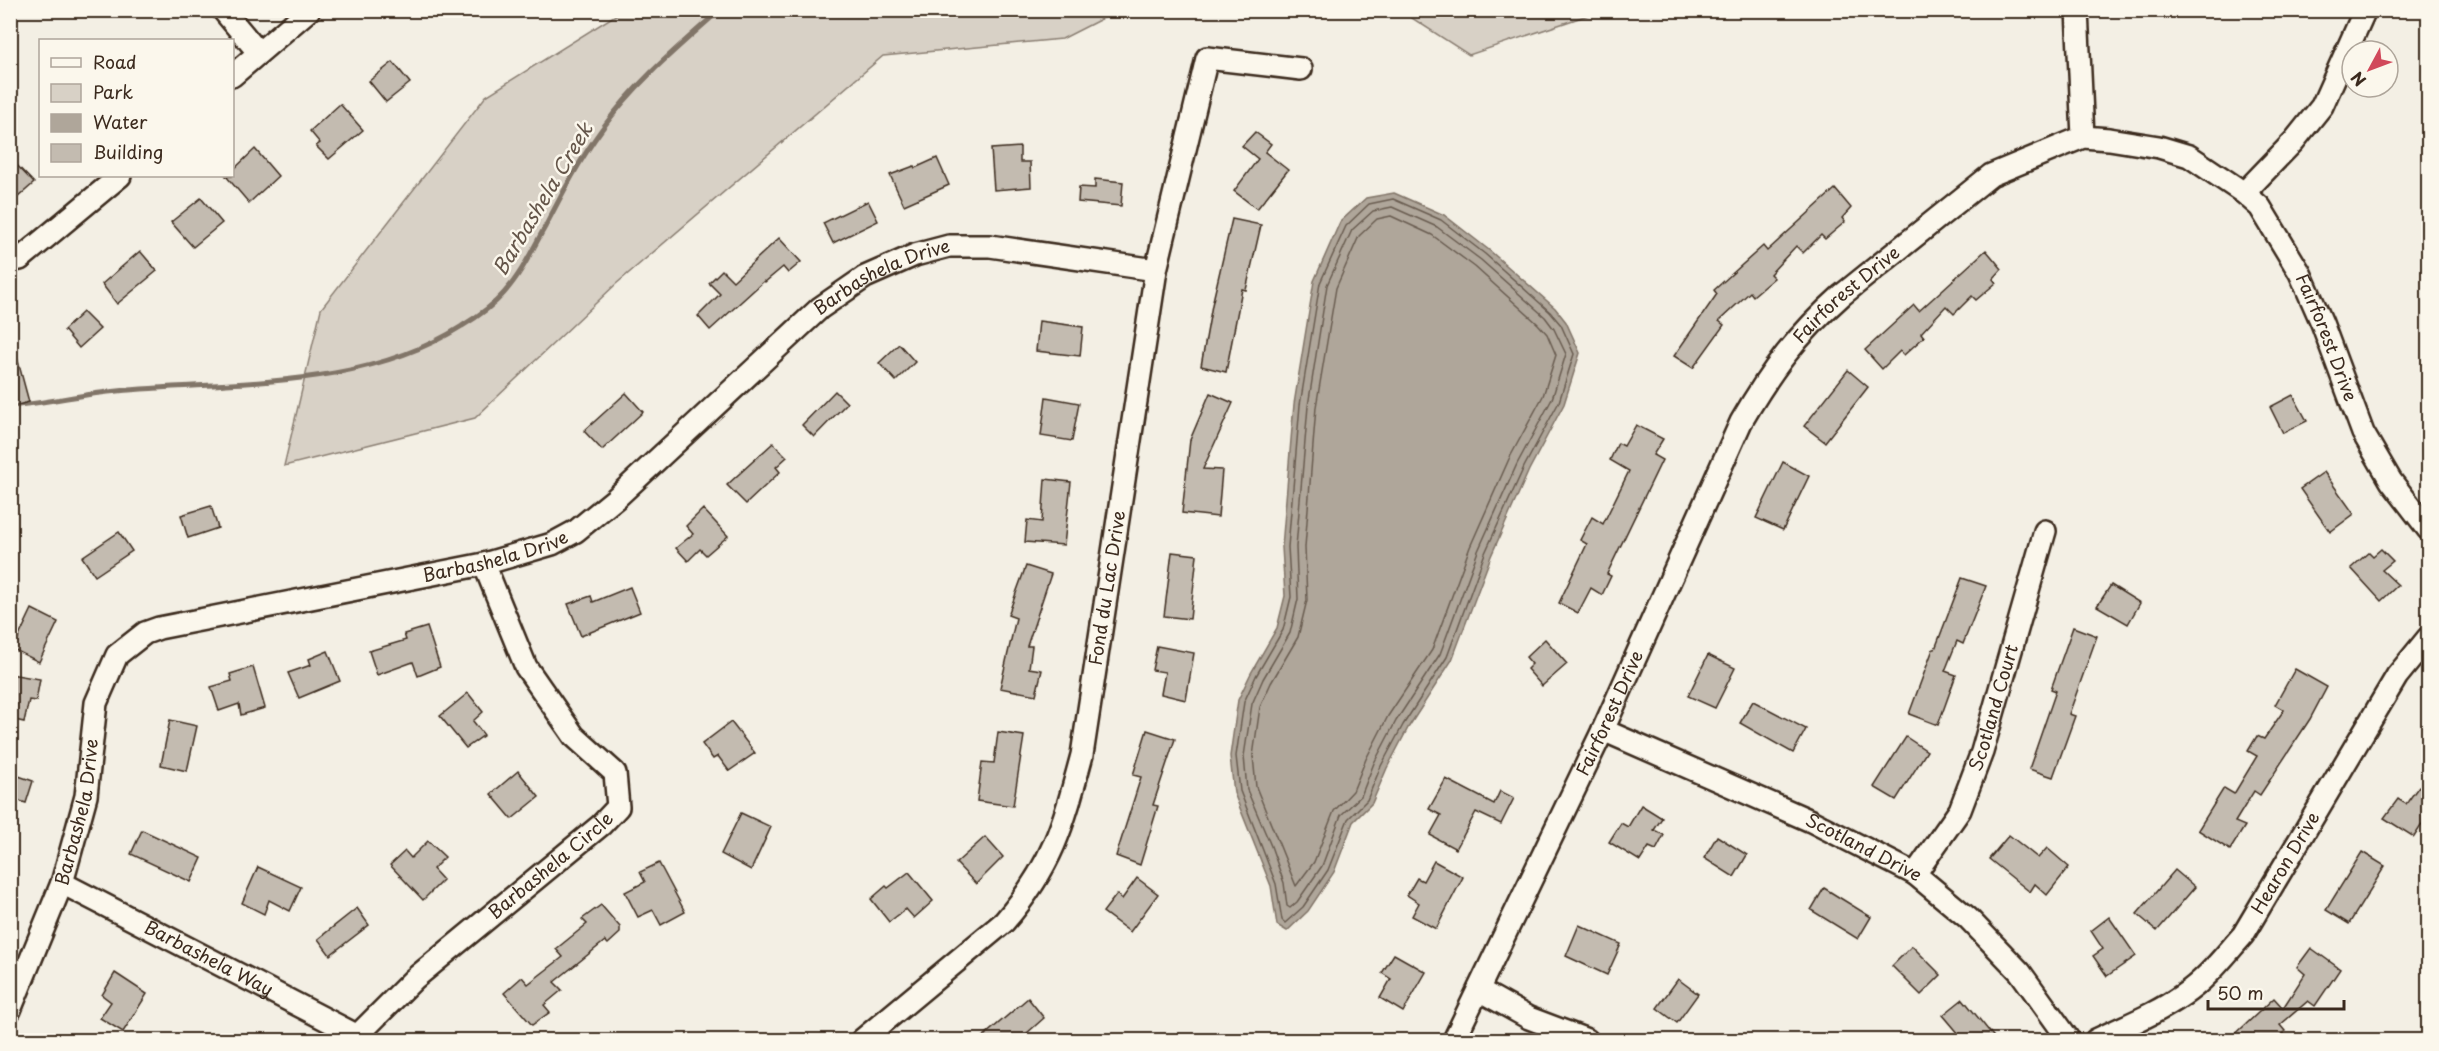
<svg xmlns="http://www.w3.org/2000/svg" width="2439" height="1051" font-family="'Playpen Sans',sans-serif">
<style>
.green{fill:#d8d1c6;stroke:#8a7e72;stroke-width:1.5}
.water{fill:#afa69a;stroke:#817468;stroke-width:1.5}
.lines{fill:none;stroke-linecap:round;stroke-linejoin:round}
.shore{stroke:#695c50;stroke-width:1.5}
.stream{stroke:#817468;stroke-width:5}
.building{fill:#c3bbb0;stroke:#3b2a1e;stroke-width:1.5}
.street-casing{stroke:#3b2a1e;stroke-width:26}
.street{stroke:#fbf7ec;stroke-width:21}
.labels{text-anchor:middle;stroke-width:5;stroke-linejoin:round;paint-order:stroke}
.street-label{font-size:18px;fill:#3b2a1e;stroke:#fbf7ec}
.water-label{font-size:20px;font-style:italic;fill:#645549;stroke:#fbf7ec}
</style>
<rect width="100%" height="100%" fill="#f3efe4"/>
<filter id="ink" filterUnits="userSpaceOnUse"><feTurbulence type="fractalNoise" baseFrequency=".0167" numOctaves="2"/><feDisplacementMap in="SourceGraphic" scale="12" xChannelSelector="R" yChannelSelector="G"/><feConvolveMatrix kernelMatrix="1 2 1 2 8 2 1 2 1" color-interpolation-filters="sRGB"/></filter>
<g filter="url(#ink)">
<!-- green -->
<g class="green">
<path d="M622,11H1117L1062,39L883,56L616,284L475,418L284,466L321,309L486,96Z"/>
<path d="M1401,11H1600L1469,55Z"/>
</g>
<!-- water -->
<path class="water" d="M1394,193L1444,215L1489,250L1555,308L1566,322L1580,353L1564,404L1529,470L1491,556L1452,660L1408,728L1387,768L1372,803L1353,822L1334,872L1308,911L1287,931L1277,925L1271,886L1234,793L1230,756L1238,700L1251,673L1277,628L1285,596L1282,547L1294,404L1314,281L1340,222L1366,198Z"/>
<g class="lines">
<!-- shore -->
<g class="shore">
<path d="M1393,199L1441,220L1485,254L1550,312L1561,325L1574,354L1559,402L1524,467L1485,553L1447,657L1403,725L1381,766L1367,800L1348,819L1328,870L1303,907L1285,923L1282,920L1276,884L1240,791L1236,756L1244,702L1256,676L1283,630L1291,597L1288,547L1300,405L1320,283L1346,226L1369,204Z"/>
<path d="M1392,207L1437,227L1481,260L1545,317L1554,329L1566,354L1552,399L1517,464L1478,551L1440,654L1396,721L1374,763L1361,796L1341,815L1322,866L1297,902L1290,908L1287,906L1284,883L1271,846L1247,790L1244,756L1252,704L1263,679L1290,633L1298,599L1296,547L1308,406L1327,285L1352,230L1373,211Z"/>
<path d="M1391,216L1432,235L1475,267L1538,324L1547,334L1556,355L1543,396L1509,459L1470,547L1432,650L1388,716L1366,759L1353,791L1334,811L1314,862L1296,886L1256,787L1253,756L1260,707L1271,683L1298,637L1307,600L1305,547L1316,407L1336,288L1359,236L1377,219Z"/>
</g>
<!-- stream -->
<path class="stream" d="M10,406C47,403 82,394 118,391C234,380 360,391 462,326C477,317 492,307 504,293C522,273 532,250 545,227C562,194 580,159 602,129C635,83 677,48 720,10"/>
</g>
<!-- building -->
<g class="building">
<path d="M393,62L410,83L386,102L369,81Z"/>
<path d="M340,104L363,130L329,159L316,146L320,143L310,131Z"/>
<path d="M1255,132L1271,144L1265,152L1288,170L1257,209L1234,191L1258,159L1242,146Z"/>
<path d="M1020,147V162H1030L1031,187L994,190L991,149Z"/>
<path d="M255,149L278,176L249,203L226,176H232V171Z"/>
<path d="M10,158L34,183L10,204Z"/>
<path d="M937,158L949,185L904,205L890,175L914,166L915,168Z"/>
<path d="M1095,179L1123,182L1121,206L1078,202L1079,187L1095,188Z"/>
<path d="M1835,189L1851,208L1842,218L1845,222L1825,239L1821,235L1803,253L1796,246L1770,274L1774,278L1753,296L1750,292L1719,321L1724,325L1693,368L1674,356L1717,294L1714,290L1763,246L1767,251Z"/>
<path d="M201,198L222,223L193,247L171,222Z"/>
<path d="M868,201L878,221L833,243L823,223Z"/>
<path d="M1232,219L1261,225L1246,290L1242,289L1226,372L1201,366L1212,305Z"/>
<path d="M779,238L801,262L788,273L783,267L765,282L764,281L710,330L698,316L720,294L709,283L722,270L733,281Z"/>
<path d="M1986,250L2002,269L1993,279L1996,283L1976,300L1972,296L1954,314L1946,306L1921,333L1924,337L1904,355L1900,351L1882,369L1865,350L1914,305L1919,311Z"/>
<path d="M140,251L157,271L117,304L102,284Z"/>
<path d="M83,312L100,329L79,348L64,330Z"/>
<path d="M1039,321L1083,327L1080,356L1036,351Z"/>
<path d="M899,344L915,362L896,381L879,363Z"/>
<path d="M10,350H15L29,402L10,407Z"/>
<path d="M1848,370L1868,387L1825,442L1804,426Z"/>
<path d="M835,391L847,403L814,437L802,425Z"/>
<path d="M626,393L643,412L602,450L584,431Z"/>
<path d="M1210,393L1233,403L1203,469L1222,470L1218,517L1182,513L1190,440Z"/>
<path d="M2293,395L2307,421L2283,433L2270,407Z"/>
<path d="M1046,397L1079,403L1072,441L1041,436Z"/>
<path d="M1636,425L1663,439L1653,455L1662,460L1607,574L1611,576L1602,595L1591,588L1578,613L1559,603L1587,544L1580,540L1592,517L1603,524L1629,471L1610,460L1618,443L1624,446Z"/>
<path d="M773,443L787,457L776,467L780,472L746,504L727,485Z"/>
<path d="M1783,462L1809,476L1783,530L1756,518Z"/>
<path d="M2324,472L2354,514L2330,532L2300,489Z"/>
<path d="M1045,479L1071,482L1064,545L1025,542L1027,520L1042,522Z"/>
<path d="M211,506L218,528L188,538L181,515Z"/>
<path d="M703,509L728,536L706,555L700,549L688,561L676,548L693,534L686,526Z"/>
<path d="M119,532L132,551L95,576L82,557Z"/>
<path d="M2381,549L2393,561L2382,570L2398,585L2381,601L2351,568L2369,552L2373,556Z"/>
<path d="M1172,552L1197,555L1190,619L1164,616Z"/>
<path d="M1026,566L1051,574L1027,646H1032L1029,668L1042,670L1036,695L1000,688L1016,618L1008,615Z"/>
<path d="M1962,578L1986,586L1963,644L1957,641L1945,671L1956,675L1938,725L1909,714L1933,649H1935Z"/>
<path d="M2111,585L2140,603L2128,624L2097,606Z"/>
<path d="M630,587L640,612L581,636L568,604L591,596L593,602Z"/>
<path d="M32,609L58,622L39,662L13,649Z"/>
<path d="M427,627L440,667L418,676L413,662L377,675L369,651L406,640L404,634Z"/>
<path d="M2073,627L2097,636L2069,714L2075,716L2053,777L2029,769L2056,691L2051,689Z"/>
<path d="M1545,639L1567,664L1542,686L1527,669L1532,664L1526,657Z"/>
<path d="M1157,646L1194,653L1186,700L1161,694L1165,672L1152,670Z"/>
<path d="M328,651L340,681L299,698L288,673L311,665L309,659Z"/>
<path d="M1708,655L1735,668L1715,708L1688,696Z"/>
<path d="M253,667L265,708L241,715L239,704L219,711L211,687L232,681L230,674Z"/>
<path d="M2295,669L2327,687L2310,719L2260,795L2254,791L2235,822L2245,826L2230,850L2198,830L2224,788L2234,794L2257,756L2248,751L2257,736L2264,739L2284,710L2275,705Z"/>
<path d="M10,674L40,679L36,701L29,700L24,722L10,719Z"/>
<path d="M468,693L483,712L473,721L484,735L466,748L440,716Z"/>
<path d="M1753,701L1806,729L1793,753L1740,723Z"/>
<path d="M170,720L197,726L187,771L161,765Z"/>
<path d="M731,722L755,753L729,771L718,756L713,759L702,744Z"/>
<path d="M1147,730L1175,739L1153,805L1158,806L1140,865L1116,856L1141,777L1133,775Z"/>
<path d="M998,732L1024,736L1013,806L977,801L982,762L994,763Z"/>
<path d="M1906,737L1927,751L1896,800L1874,787Z"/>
<path d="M518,771L539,797L512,819L491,794Z"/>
<path d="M10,773L33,781L26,803L10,798Z"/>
<path d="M1446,779L1494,804L1500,791L1514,798L1501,824L1476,812L1456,849L1430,835L1441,815L1429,809Z"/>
<path d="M2419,786L2428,792V815L2414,837L2384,818L2398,799L2406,804Z"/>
<path d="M1641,805L1662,818L1654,830L1664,835L1656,850L1649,847L1640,861L1609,842L1621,823L1628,827Z"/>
<path d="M741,813L771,827L751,870L721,854Z"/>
<path d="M142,830L202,858L191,882L131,854Z"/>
<path d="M2009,835L2038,858L2047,848L2069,867L2047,895L2035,884L2030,892L1989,859Z"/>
<path d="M1717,836L1747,855L1734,877L1704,858Z"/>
<path d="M985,837L1003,857L976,884L956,863Z"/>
<path d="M428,841L445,857L433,869L443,880L423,900L390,865L405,851L411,858Z"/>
<path d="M2362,852L2385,866L2349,924L2326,910Z"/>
<path d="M1434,861L1463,877L1436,929L1412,916L1419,903L1407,895L1417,878L1423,881Z"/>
<path d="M659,863L685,912L661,925L653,910L638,917L625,892L645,882L640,872Z"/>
<path d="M258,867L301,887L290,911L269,900L264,914L242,903Z"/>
<path d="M2175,870L2195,887L2157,931L2137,914Z"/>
<path d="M909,872L933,901L914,918L906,909L889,922L871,899L886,886L888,888Z"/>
<path d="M1137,878L1158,894L1130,932L1103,912L1117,894L1122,899Z"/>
<path d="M1824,888L1871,917L1858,939L1811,910Z"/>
<path d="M601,905L620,927V933L608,944L605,941L554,982L562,990L544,1005L550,1012L532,1025L504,993L522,977L528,984L563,957L556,949L587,924L582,919Z"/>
<path d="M357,908L369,925L330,955L318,939Z"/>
<path d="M2109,917L2136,956L2107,976L2093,956L2103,949L2091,931Z"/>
<path d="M1579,925L1621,944L1607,975L1566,956Z"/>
<path d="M1912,946L1941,975L1921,995L1892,966Z"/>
<path d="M2311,948L2340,969L2315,1006L2308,1001L2280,1025L2285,1031L2276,1041H2228L2274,998L2283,1008L2305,974L2297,967Z"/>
<path d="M1394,954L1426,972L1403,1012L1380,998L1391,979L1382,973Z"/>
<path d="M115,973L147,994L123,1032L100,1018L111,1002L102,995Z"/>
<path d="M1678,979L1698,994L1677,1023L1657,1008Z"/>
<path d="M1028,998L1044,1018L1018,1041H978Z"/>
<path d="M1963,999L1997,1041H1965L1943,1015Z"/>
</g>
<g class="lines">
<!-- street casing -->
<g class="street-casing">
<g id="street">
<path d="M223,10L258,52"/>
<path d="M2077,10L2083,137"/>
<path d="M232,76L309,10"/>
<path d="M2244,193L2294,141L2322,106L2365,10"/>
<path d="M10,261L20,259L120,176"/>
<path id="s1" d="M1603,730L1811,821L1915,874L1968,918L2020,972L2069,1040"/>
<path id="s2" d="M1915,874L1960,810L1982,752L2045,531"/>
<path id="s3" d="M62,883L356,1035"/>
<path d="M1479,990L1529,1018L1587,1040"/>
<path id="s4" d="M10,1010L62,883L86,796L96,703L117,655L145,633L159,628L484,564L552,544L576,531L615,499L820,308L865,277L915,255L949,246H990L1156,270"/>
<path id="s5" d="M353,1040L414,979L601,825L618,807L615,773L574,736L526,667L484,564"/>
<path id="s6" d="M862,1040L1004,922C1053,865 1063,826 1082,755L1156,270L1207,58L1301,69"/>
<path id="s7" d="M1454,1040L1603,730L1741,422C1771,370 1797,335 1842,295L1991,175L2083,137L2109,139L2159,147L2189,156L2244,193L2260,207L2300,273L2322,323L2363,433L2391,481L2428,529"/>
<path id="s8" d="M2096,1040C2125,1026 2156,1014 2183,995C2206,980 2225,955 2243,935L2397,676L2428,638"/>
</g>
</g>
<!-- street -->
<use href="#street" class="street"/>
</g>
</g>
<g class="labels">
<!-- street labels -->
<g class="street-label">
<text dy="6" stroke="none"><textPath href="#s4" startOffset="1254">Barbashela Drive</textPath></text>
<text dy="6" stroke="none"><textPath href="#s7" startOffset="848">Fairforest Drive</textPath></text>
<text dy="6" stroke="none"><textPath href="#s7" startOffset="1478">Fairforest Drive</textPath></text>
<text dy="6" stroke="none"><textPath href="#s4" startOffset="768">Barbashela Drive</textPath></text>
<text dy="6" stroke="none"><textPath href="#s6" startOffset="540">Fond du Lac Drive</textPath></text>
<text dy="6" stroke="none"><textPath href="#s2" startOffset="186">Scotland Court</textPath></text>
<text dy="6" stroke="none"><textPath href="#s7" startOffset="362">Fairforest Drive</textPath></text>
<text dy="6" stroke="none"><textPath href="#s4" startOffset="210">Barbashela Drive</textPath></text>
<text dy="6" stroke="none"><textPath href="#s1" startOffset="286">Scotland Drive</textPath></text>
<text dy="6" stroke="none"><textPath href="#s8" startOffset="267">Hearon Drive</textPath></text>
<text dy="6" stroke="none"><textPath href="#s5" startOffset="264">Barbashela Circle</textPath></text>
<text dy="6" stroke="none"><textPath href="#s3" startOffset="165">Barbashela Way</textPath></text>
</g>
<!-- water labels -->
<g class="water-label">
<text transform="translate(543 199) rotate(-59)" y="7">Barbashela Creek</text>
</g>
</g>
<!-- margin -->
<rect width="2439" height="1051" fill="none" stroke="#fbf7ec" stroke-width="36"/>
<rect x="18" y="18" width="2403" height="1015" fill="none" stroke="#3b2a1e" stroke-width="2" filter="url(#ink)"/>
<!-- legend -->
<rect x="39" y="39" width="195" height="138" fill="#fbf7ec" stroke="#aea59a" stroke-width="1.5"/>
<rect x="51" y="58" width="30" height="9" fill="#fbf7ec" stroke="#aea59a" stroke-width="1.5"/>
<text x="93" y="69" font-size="18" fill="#3b2a1e">Road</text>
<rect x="51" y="84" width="30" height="18" fill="#d8d1c6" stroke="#aea59a" stroke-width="1.5"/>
<text x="93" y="99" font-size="18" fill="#3b2a1e">Park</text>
<rect x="51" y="114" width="30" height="18" fill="#afa69a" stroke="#aea59a" stroke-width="1.5"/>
<text x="93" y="129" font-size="18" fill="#3b2a1e">Water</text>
<rect x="51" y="144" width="30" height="18" fill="#c3bbb0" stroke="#aea59a" stroke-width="1.5"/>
<text x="93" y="159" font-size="18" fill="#3b2a1e">Building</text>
<!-- north arrow -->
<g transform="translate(2370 69) rotate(229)"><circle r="28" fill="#fbf7ec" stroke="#aea59a" stroke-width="1.5"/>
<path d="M0-4.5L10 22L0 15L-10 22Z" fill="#d1495b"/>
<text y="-9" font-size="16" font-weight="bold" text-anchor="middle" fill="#3b2a1e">N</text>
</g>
<!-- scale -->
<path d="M2208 1000v9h136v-9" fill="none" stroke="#3b2a1e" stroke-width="3"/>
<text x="2217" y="1000" font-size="18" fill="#3b2a1e" stroke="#fbf7ec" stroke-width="4.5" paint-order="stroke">50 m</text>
</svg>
